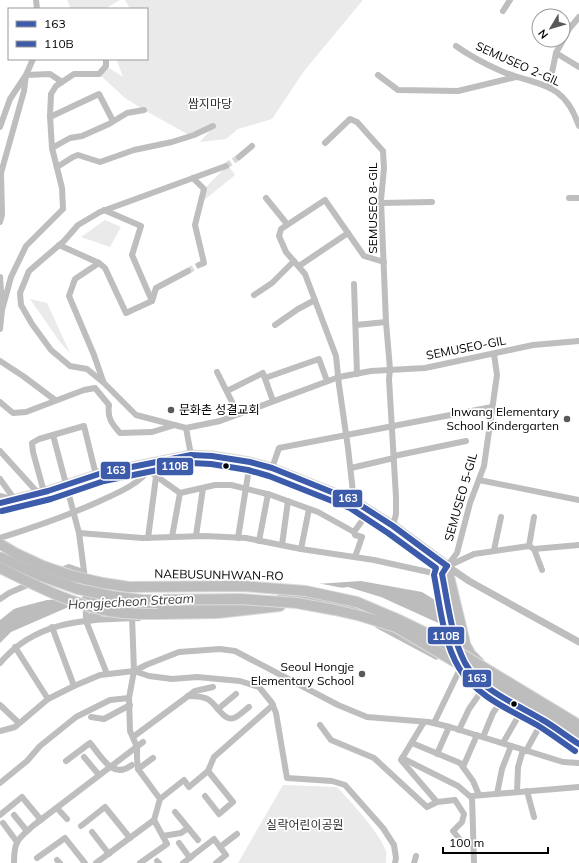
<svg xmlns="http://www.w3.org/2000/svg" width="579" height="863" font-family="Mulish,'Noto Sans KR',sans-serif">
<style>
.green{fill:#eaeaea}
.water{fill:#bcbcbc}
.pier{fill:#fff}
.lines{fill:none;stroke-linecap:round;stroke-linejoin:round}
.minor-tunnel{stroke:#d9d9d9;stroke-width:6;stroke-dasharray:6 3;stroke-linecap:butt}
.primary-casing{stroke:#dbdbdb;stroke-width:11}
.trunk-casing{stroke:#dbdbdb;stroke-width:12}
.minor{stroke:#bebebe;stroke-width:6}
.tertiary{stroke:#bebebe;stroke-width:7}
.primary{stroke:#bdbdbd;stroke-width:9}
.trunk{stroke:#bdbdbd;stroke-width:10}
.trunk-bridge-casing{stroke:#dbdbdb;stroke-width:12;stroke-linecap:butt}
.trunk-bridge{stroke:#bdbdbd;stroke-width:10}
.bus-1-casing{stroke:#fff;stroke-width:9}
.bus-2-casing{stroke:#fff;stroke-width:9}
.bus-1{stroke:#3d5bab;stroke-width:6}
.bus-2{stroke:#3d5bab;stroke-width:6}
.poi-dot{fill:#595959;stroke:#fff;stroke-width:1.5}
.bus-dot{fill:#000;stroke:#fff;stroke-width:1.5}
.labels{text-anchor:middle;stroke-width:3.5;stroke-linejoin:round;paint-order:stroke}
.street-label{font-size:12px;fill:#000;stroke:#fff}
.park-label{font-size:12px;fill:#303030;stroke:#fff}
.poi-label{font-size:12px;fill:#000;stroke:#fff;text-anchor:end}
.water-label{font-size:13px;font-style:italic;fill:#414141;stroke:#fff}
.line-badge{stroke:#fff;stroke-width:1.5}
.badge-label{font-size:11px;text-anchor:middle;font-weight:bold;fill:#fff}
</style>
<rect width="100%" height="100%" fill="#fff"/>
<!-- green -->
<g class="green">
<path d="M67,0H120L105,9H71Z"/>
<path d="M125,0H363L304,71L272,119L238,129L226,139L200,142L213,127L191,136L144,110L125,98L99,74L106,66L123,77L117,61L118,59H147V9H130Z"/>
<path d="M228,165L235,175L203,201L204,189Z"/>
<path d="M105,220L121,227L110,247L81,237Z"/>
<path d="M30,299L47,303L70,353L60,342Z"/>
<path d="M283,785L337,787C350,801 380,833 386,851C387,854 386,859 386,863H238Z"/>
</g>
<!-- water -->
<path class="water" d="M361,581L422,592L440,603L447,627L381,597L348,587L305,593L152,598L80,602L11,632L0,643V620L14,609L20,607L47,600L82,598L112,592L285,586Z"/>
<!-- pier -->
<path class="pier" d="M312,582L348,589L361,593L348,589L273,600L119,602L83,596L112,590L139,591Z"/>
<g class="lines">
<!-- minor-tunnel -->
<g class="minor-tunnel">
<path d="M226,166L239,157"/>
<path d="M188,271L199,265"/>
</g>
<!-- primary casing -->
<g class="primary-casing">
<g id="primary">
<path d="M0,503L48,491L102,473L191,455L212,456L250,462L272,468L354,501L393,526L447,566L466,645L471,654L479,662"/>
<path d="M447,566L442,574L457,642L463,657"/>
<path d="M476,678L485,686L543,720L579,744"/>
</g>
</g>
<!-- trunk casing -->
<g class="trunk-casing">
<path id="trunk" d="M158,614L218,613L280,606"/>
</g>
<!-- minor -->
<g class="minor">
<path d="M36,0L37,9"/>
<path d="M503,11L510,0"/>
<path d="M456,46C470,56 485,64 501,71C539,87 563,80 579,126"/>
<path d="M556,53L579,67"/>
<path d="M378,75L398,90L458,91L516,77"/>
<path d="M549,87L556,53L569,29L579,17"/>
<path d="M50,117L99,94L113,121"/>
<path d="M0,127L10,99L26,75L33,59"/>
<path d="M325,143L350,119L357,122L383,151L384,168L381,200L386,322L390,369L389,379L396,497V514L393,526"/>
<path d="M52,148L70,138L82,136L109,124L127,113L144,110"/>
<path d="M239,157L252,146"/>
<path d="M226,166L100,212L78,225L64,241L29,271L20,293L21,305L32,324L51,350L70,366L87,369L104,383L136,415L186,428L220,421L339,377L371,371L425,368L533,345L579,341"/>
<path d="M57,167L73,157L78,155L100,162L134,150L172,142L194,135L213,126"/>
<path d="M193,178L204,189L195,225L204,263L199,265"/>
<path d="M266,198L287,224"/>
<path d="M569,198H579"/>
<path d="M381,203L432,202"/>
<path d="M0,222L2,215L1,173L24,91L26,75L50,74L62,82"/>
<path d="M59,245L99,263L75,279L69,296L94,355L103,381"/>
<path d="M99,263L105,268L126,313L152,301L132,255L141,226L104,210"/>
<path d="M299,266L348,233"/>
<path d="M0,277L2,305"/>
<path d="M354,284L357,374"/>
<path d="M254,295L272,283L294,261"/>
<path d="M152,301L156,288L188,271"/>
<path d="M275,325L298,309L315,300"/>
<path d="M356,325L386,322"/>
<path d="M0,329L2,310L11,277L26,246L63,209L62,188L52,148L50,116L51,94L56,86L74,74H99L106,66V59"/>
<path d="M0,361L23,376L55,400"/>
<path d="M217,372L238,414"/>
<path d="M265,378L319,359L327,381"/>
<path d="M227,391L263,373L273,401"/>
<path d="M0,402L13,413L26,412L84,390L95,388L109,405C107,418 112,424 120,433L152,432L175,425"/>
<path d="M186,428L191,455"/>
<path d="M53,435L79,533L85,579L86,621L107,674"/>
<path d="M0,451L38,493"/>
<path d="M394,456L466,441"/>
<path d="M272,468L279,448L492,407"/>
<path d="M351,468L394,458"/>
<path d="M149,471L180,493L215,485H231L271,495L318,512L354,532L369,511"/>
<path d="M0,479L15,500"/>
<path d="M479,480L579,500"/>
<path d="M44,492L33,452L32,443L39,439L84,426L96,475"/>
<path d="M0,496L12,499"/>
<path d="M354,501L348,448L339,385L336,356L305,274L286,252L279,236L281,229L325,200L364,256L384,262"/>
<path d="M354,532L355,535L362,537L355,557"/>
<path d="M79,533L142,538L205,536L246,538L301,549L374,560L433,573L474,554L529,546L534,549L579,545"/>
<path d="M196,536L203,488"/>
<path d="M172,537L180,493"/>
<path d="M0,538C35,527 67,516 100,501C118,493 139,484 151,468"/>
<path d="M148,538L156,477"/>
<path d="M238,538L250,462"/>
<path d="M259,541L268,494"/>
<path d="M282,545L288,501"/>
<path d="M529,546L534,517"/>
<path d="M301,549L309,509"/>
<path d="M534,549L542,570"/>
<path d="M494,550L501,517"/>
<path d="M448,565L457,553L470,503L484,466L497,375L494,354"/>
<path d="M58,571L69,567L83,572"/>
<path d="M0,599L9,593L32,583"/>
<path d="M132,616L134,671L129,698L130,731L137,747V759L138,769L160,799L154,820L167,844L140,863"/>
<path d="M52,627L74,686"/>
<path d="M15,647L48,699"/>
<path d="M0,663C37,619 86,620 139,618"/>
<path d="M134,671L149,676L172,679L197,677L240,681L259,687L272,703L276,713L287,778L332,781L345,785L383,828L394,845L396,858L395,863"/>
<path d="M188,696C194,696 204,696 209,700C217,705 225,724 236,717C241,714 245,710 249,707"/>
<path d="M0,705L19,723"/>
<path d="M218,709L236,694"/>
<path d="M91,717L104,719L130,705"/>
<path d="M424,722L401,760L437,802"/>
<path d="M434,723L460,669"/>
<path d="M320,725L331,740L374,758L427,807L437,802L455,800L464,814L462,822L453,831L461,841"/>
<path d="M459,730L469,709L485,686"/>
<path d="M0,731L15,727L48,699L74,686L100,675L134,671L146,665L179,652L220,649L235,651L338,705L367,717L429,722L450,727L563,762L579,763"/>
<path d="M133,737L195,691L213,687"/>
<path d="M483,737L493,713L504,697"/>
<path d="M412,743L460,763L473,781L479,795"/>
<path d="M503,743L523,708"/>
<path d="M526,751L543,720"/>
<path d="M437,754L449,727"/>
<path d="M84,757L99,775"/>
<path d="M402,758L458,786L472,798"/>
<path d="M66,761L90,743C102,757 112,780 132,765"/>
<path d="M463,767L477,735"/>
<path d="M138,769L153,758"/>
<path d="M208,771L214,757L273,705"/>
<path d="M0,783L27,761L40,746L76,717L110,700L129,698"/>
<path d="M527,791L534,817"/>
<path d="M517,792L518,767L523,750"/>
<path d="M497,794L502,769L511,746"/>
<path d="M160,799L184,780L189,787L208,771L233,802L219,814L205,796"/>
<path d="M57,808L67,819"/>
<path d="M175,812L198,840"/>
<path d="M0,815L22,797L41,820"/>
<path d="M14,815L27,831"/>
<path d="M3,823L17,842"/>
<path d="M81,826L105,807L130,838"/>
<path d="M92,832L109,854"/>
<path d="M163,836L181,833L188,828"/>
<path d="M179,843L190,858"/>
<path d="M220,847L237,834"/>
<path d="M37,858L65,838L85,863"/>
<path d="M57,860L60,863"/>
<path d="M157,861L159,863"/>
<path d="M14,863C14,840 18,839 34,825L143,742"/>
<path d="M96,863L154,820"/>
<path d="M183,863L214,839L226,855L216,863"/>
<path d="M414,863L416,856"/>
<path d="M474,863L472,796L579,787"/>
</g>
<!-- tertiary -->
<g class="tertiary">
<path d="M447,566L469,581L579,642"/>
<path d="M280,598C309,596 341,602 368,611"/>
<path d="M123,610L132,608L217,606L240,603"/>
<path d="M86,621L93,615L106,612"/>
<path d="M378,625L436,656"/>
</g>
<!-- primary -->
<use href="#primary" class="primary"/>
<!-- trunk -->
<use href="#trunk" class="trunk"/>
<!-- trunk-bridge casing -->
<g class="trunk-bridge-casing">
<g id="trunk-bridge">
<path d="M0,544L15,553L43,566L72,576L103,583L129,587L242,586L306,591L357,602L397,619L430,635L579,725"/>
<path d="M0,557L39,575L78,589L111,596L143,600L240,599L297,603L335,610L361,616L396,627L579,735"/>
<path d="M0,568C35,585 70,604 109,611C125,614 141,614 158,614"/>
</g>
</g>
<!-- trunk-bridge -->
<use href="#trunk-bridge" class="trunk-bridge"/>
<!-- bus-1 casing -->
<g class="bus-1-casing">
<g id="bus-1">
<path d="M0,503L48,491L102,473L191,455L212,456L250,462L272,468L354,501L393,526L447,566"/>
<path d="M447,566L442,574C448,604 451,635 465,663C479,689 516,704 541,719C554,726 566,736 579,744"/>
</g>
</g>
<!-- bus-2 casing -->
<g class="bus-2-casing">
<path id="bus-2" d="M2,511L51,499L104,481L192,463L211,464L248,470L269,476L350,508L388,533L436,568L434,575C440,606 443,641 459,668C476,696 510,710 537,725C550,733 562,742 575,751"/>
</g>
<!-- bus-1 -->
<use href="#bus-1" class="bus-1"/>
<!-- bus-2 -->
<use href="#bus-2" class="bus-2"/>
</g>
<!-- markers -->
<g class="poi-dot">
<circle cx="171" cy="410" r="4"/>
<circle cx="567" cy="419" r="4"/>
<circle cx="362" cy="674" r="4"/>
</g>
<g class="bus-dot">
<circle cx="226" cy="466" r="3.5"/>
<circle cx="514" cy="704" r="3.5"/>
</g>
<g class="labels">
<!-- street labels -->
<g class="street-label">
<text transform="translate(518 64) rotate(24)" y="4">SEMUSEO 2-GIL</text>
<text transform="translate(373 208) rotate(-90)" y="4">SEMUSEO 8-GIL</text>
<text transform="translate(466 348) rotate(-11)" y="4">SEMUSEO-GIL</text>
<text transform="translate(461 497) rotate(-74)" y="4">SEMUSEO 5-GIL</text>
<text transform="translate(219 575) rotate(1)" y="4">NAEBUSUNHWAN-RO</text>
</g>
<!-- park labels -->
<g class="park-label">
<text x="210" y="108">쌈지마당</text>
<text x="305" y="829">실락어린이공원</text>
</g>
<!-- poi labels -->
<g class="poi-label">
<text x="179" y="414" text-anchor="start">문화촌 성결교회</text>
<text x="559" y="416">Inwang Elementary<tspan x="559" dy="14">School Kindergarten</tspan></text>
<text x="354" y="671">Seoul Hongje<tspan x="354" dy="14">Elementary School</tspan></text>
</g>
<!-- water labels -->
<g class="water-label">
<text transform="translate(131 601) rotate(-3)" y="5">Hongjecheon Stream</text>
</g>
</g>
<g class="line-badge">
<rect x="156" y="457" width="38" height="19" rx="4" fill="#3d5bab"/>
<rect x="100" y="461" width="31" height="19" rx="4" fill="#3d5bab"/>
<rect x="332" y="489" width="31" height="19" rx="4" fill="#3d5bab"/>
<rect x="427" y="626" width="38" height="19" rx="4" fill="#3d5bab"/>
<rect x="462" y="669" width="30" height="19" rx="4" fill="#3d5bab"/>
</g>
<g class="badge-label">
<text x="175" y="470">110B</text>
<text x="116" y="474">163</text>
<text x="348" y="502">163</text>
<text x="446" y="640">110B</text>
<text x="477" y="682">163</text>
</g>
<!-- legend -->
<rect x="8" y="8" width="140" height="52" fill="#ffffff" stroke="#999999"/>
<rect x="16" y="21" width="20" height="6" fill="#3d5bab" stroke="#999999"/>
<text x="44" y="28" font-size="12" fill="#000000">163</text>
<rect x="16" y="41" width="20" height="6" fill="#3d5bab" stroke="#999999"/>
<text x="44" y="48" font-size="12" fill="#000000">110B</text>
<!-- north arrow -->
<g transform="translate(551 28) rotate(232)"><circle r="19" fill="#ffffff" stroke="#999999"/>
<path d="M0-3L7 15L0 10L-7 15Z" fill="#595959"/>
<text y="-6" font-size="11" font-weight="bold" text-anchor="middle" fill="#000000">N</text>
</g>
<!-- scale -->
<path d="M443 847v6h105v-6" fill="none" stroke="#000000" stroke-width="2"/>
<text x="449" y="847" font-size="12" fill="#000000" stroke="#ffffff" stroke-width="3" paint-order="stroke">100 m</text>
</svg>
